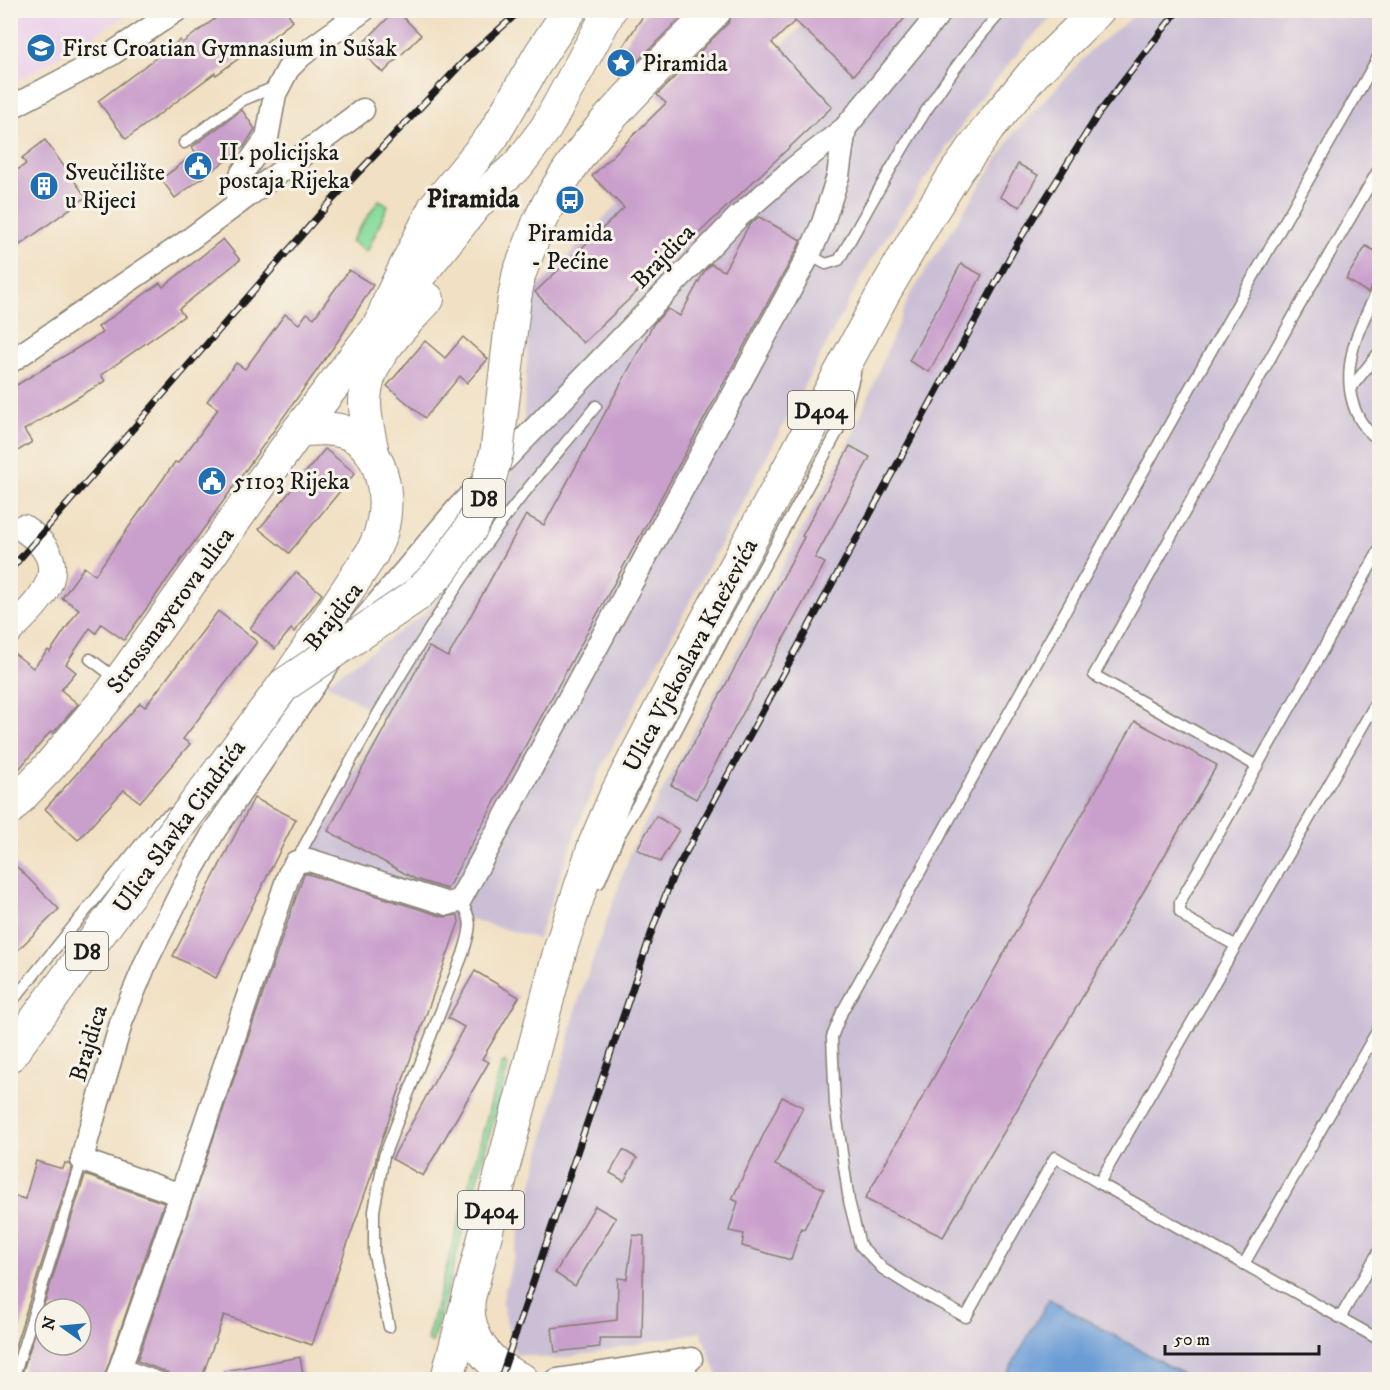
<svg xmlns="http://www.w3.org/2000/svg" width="1390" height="1390" font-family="'IM FELL DW Pica',serif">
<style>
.built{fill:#ebd1eb}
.industrial{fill:#cbbfd5}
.green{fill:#89dc9d;stroke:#527c5c;stroke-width:1.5}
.water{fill:#6c9cd6;stroke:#445c79;stroke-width:1.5}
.building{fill:#c99fcc;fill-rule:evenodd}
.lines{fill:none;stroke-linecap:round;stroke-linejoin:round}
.service-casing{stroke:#867e70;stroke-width:13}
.minor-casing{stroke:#867e70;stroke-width:25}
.tertiary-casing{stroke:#867e70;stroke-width:29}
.secondary-casing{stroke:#867e70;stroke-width:34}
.primary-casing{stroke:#867e70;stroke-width:35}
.service{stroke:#fff;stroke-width:10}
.minor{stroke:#fff;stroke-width:22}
.tertiary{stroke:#fff;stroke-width:27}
.secondary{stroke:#fff;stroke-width:32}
.primary{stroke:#fff;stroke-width:33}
.rail-casing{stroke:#1c1c1c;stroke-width:7}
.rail{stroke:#f7f3e8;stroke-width:4.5;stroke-dasharray:14;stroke-linecap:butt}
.primary-bridge-casing{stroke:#867e70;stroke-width:35;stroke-linecap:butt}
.primary-bridge{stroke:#fff;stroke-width:33}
.labels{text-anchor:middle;stroke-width:6;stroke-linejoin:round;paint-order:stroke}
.shield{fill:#f7f3e8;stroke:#5e5c59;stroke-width:1.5}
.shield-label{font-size:22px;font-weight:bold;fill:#1c1c1c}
.poi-label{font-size:24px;fill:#1c1c1c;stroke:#f7f3e8;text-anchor:start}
.street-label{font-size:24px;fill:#1c1c1c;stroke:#f7f3e8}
.neighbourhood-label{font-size:26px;font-weight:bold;fill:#1c1c1c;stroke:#f7f3e8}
</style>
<rect width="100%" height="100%" fill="#f7f3e8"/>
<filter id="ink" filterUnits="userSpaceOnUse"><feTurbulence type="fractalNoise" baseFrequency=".0167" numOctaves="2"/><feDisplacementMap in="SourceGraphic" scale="12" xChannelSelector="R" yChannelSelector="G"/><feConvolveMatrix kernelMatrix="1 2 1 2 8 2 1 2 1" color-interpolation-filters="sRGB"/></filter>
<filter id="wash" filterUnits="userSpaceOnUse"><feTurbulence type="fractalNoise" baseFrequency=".008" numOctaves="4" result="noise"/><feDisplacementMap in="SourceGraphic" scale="24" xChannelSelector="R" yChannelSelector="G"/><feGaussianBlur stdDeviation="1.35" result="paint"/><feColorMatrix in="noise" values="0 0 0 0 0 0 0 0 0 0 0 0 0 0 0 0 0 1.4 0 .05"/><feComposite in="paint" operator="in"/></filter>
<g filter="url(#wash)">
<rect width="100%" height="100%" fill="#f1e0c3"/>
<!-- built -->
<path class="built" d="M11,10H134V11L11,85Z"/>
<!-- industrial -->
<g class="industrial">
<path d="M818,11H1058L1024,46L978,101L871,260L601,769L573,839L538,939L461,916L312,1345L225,1315L201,1379H182L132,1361L302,867L318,832L385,719L326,683L424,614L459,576L484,539L503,500L523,434L529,322L535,290L605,217Z"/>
<path d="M1140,11H1379V1379H1192L1049,1299L1004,1379H719L701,1332L557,1359L515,1354L502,1303L578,1002L633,846L854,432L909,297L1014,133L1093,48Z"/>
</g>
<!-- green -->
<g class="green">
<path d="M379,200L388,205L367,252L351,241Z"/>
<path d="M504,1063H507L508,1066L432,1343H431L427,1340L493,1095L502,1064Z"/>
</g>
<!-- water -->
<path class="water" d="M1049,1299L1192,1379H1004Z"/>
<g id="blocks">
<!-- building -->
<g class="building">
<path d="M227,10H286L293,21L262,45L260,43L216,75L215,73L126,139L98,101L180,40L182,43Z"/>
<path d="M396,10L421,35L383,73L358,48Z"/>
<path d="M647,10H688L622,77L610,66Z"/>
<path d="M734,10H912L854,75L795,21L772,43L832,107L583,343L535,292L624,208L592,176L666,103L657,95L728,23Z"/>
<path d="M242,110L255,129L244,147L175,198L161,179L196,153L192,147Z"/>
<path d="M45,140L86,197L10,252V175L26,164L22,158Z"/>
<path d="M1018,164L1038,175L1020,207L1000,197Z"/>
<path d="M759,217L801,240L797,249L447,889L415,879L328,831L429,647L448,657L526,515L544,525L654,323L668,309L680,316L704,272L711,264L724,271L749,225Z"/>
<path d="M223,239L240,260L179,309L184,316L101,375L105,381L24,430L32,442L10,456V389L102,333L98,327L160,283L163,287Z"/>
<path d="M1366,246L1380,254V280L1374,283L1368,293L1346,279Z"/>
<path d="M961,264L982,275L929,372L909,361Z"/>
<path d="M349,270L373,285L340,338L124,640L101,624L96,633L90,628L66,664L76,672L61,690L78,704L53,733L51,731L10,780V650L33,668L48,650L50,652L79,609L62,598L84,567L95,575L175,462L178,463L197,438L218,409L207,401L236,363L245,369L285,314L299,324L307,313L314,318Z"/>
<path d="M463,337L488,359L467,383L460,376L425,418L387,386L425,341L445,358Z"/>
<path d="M850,446L870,457L815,558L825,563L696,799L671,785L744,651L804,537L802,536Z"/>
<path d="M325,449L355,473L289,553L259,529Z"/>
<path d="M296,572L322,594L294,632L291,629L275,649L250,628Z"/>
<path d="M218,611L257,642L183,739L190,744L140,802L124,790L78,840L45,809L140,703L145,707Z"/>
<path d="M1135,721L1217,765L943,1237L865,1199Z"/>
<path d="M254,798L296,819L216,978L173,956Z"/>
<path d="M656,816L679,830L660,862L637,849Z"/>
<path d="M10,860L59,909L10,958Z"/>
<path d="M304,874H308L444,917L458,915L459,922L377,1153L375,1165L312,1345L224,1315L201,1380H173L169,1373L137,1361Z"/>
<path d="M475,971L519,997L482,1059L489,1062L423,1176L392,1159L464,1027L448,1018Z"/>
<path d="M782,1097L803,1107L775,1165L824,1189L804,1229L801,1228L791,1260L742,1246L744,1234L729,1231L738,1202L732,1199Z"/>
<path d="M623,1150L637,1158L624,1181L610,1173Z"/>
<path d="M36,1161L63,1169L65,1163L69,1164L72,1168L10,1362V1195L25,1199Z"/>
<path d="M85,1175L164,1203L103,1380H20ZM45,1309H81V1345H45Z"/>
<path d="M595,1206L616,1218L575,1286L555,1273Z"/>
<path d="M633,1235L644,1236L642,1338H599L600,1347L555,1352L552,1328L617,1320L618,1278L627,1279Z"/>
<path d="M300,1357L304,1380H224V1371Z"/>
</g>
</g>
</g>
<g filter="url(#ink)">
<use href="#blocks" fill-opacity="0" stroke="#867e70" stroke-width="1.5"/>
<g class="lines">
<!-- service casing -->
<g class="service-casing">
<g id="service">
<path d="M184,143L243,100L275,87"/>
<path d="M809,255L826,264L839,260C888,174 935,83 1003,10"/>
<path d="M1380,287C1359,325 1338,369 1356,412C1361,424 1368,433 1380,440"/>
<path d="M1351,388L1380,351"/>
<path d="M90,659L117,679"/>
<path d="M1380,696L1099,1183L1380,1340"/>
<path d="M1257,766L1094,675L1297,310L1380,167"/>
<path d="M296,861C357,747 420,636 496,530C527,487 563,447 596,406"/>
<path d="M599,883L619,836L639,802L723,641L838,431L844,415L855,373"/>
<path d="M1235,945L1189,920L1180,912V902L1380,549"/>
<path d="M10,1004L158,822L170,814L176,813"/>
<path d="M1099,1183L1055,1157L966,1317L913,1288L883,1269L860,1245L849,1201L835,1105L832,1037L842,1012L1186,395L1380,54"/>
<path d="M1244,1264L1380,1026"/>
<path d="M1340,1318L1380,1249"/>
<path d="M389,1327L374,1255V1211L384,1156L463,954C470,930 475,922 460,900"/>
<path d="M691,1359V1380"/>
<path d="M122,1364L166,1380"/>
<path d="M14,1376L82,1160"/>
</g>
</g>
<!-- minor casing -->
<g class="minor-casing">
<g id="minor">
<path d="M10,108L110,55L177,10"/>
<path d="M237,204V187L242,173L267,138L275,94L288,69L302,55L364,10"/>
<path d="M10,362L186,242L363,110"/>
<path d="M360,624L458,508L738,217L793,169L845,128L942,10"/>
<path d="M181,1195L82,1160L87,1140L122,1020L147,960L193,868L215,830L332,659"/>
<path d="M116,1380L181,1195L289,874L296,862L309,860L448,904L460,900L809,255L823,223L838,176L845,128"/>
<path d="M557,1380L691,1359"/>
</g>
</g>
<!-- tertiary casing -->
<g class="tertiary-casing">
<path id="tertiary" d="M10,630C46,596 76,565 23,528"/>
</g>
<!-- secondary casing -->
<g class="secondary-casing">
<g id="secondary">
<path d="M391,311L475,206L495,185L518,165L546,128L610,10"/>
<path d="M373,453C370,437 365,419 365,403C365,359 401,329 428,299"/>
</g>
</g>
<!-- primary casing -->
<g class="primary-casing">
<g id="primary">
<path d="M538,225C576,139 651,76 715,10"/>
<path d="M285,684L372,553C375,546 379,539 381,532C391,497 383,445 345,432C330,427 314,429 299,430"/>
<path d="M10,808L49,767L112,692L299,430L381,323L391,297L435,207L492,137L540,55L570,10"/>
<path d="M10,1055L163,847"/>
<path d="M468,1304C467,1339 490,1367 522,1380"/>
<path d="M447,1380L561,947L595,844L616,795L700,633L883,294L928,217L957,171L990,126L1033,74L1098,10"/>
</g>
</g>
<!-- service -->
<use href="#service" class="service"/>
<!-- minor -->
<use href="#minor" class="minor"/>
<!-- tertiary -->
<use href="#tertiary" class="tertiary"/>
<!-- secondary -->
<use href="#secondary" class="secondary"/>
<!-- primary -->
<use href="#primary" class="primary"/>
<!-- rail casing -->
<g class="rail-casing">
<g id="rail">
<path d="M10,570L334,198L469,56L521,10"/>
<path d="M500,1380L655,922L673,876L1017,244L1099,113L1178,10"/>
</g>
</g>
<!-- rail -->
<use href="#rail" class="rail"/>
<!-- primary-bridge casing -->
<g class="primary-bridge-casing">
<path id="primary-bridge" d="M163,847L284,685L417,595L440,572L469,531L481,509L497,451L514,301L519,274L538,225"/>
</g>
<!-- primary-bridge -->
<use href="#primary-bridge" class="primary-bridge"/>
</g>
</g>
<!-- icons -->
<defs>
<g id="school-disc" transform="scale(1.5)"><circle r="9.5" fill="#1f6fb2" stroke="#f7f3e8"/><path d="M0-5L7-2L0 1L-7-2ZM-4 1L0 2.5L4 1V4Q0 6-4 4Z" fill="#fff"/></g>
<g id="sight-disc" transform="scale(1.5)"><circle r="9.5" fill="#1f6fb2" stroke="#f7f3e8"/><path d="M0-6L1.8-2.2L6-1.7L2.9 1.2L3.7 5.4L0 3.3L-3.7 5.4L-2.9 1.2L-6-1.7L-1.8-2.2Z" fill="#fff"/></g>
<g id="civic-disc" transform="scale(1.5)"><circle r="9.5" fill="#1f6fb2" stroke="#f7f3e8"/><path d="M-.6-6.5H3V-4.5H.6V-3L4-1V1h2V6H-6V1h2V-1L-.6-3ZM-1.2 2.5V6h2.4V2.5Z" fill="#fff"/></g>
<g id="building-disc" transform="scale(1.5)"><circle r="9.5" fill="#1f6fb2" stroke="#f7f3e8"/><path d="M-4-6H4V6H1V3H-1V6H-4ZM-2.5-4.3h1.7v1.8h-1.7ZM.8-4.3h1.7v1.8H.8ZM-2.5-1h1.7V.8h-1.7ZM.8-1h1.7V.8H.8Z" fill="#fff"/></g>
<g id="bus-disc" transform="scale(1.5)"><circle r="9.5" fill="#1f6fb2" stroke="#f7f3e8"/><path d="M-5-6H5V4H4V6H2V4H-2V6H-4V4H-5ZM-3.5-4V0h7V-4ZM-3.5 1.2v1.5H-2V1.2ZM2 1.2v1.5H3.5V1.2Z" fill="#fff"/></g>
</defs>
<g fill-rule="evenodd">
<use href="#school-disc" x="41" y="48"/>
<use href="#sight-disc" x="621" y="63"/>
<use href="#civic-disc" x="198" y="166"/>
<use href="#building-disc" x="44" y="186"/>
<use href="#bus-disc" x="570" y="200"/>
<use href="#civic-disc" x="212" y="481"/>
</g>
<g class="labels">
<!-- shield labels -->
<g class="shield">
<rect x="788" y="391" width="66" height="38" rx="4.5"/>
<rect x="463" y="479" width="42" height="38" rx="4.5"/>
<rect x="66" y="932" width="42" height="38" rx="4.5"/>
<rect x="458" y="1191" width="66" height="38" rx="4.5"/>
</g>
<g class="shield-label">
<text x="821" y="418">D404</text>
<text x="484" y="506">D8</text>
<text x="87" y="959">D8</text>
<text x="491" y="1218">D404</text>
</g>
<!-- poi labels -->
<g class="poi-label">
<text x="62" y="56">First Croatian Gymnasium in Sušak</text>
<text x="642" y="71">Piramida</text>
<text x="219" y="160">II. policijska<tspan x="219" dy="28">postaja Rijeka</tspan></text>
<text x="65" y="180">Sveučilište<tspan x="65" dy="28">u Rijeci</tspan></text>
<text x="570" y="241" text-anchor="middle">Piramida<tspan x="570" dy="28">- Pećine</tspan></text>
<text x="233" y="489">51103 Rijeka</text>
</g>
<!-- street labels -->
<g class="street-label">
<text transform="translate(663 256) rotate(-46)" y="8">Brajdica</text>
<text transform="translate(170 610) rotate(-54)" y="8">Strossmayerova ulica</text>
<text transform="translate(333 616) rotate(-52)" y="8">Brajdica</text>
<text transform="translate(690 655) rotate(-62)" y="8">Ulica Vjekoslava Kneževića</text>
<text transform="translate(179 826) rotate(-54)" y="8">Ulica Slavka Cindrića</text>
<text transform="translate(88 1043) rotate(-73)" y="8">Brajdica</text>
</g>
<!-- neighbourhood labels -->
<g class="neighbourhood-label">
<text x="473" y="207">Piramida</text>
</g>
</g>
<!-- margin -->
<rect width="1390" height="1390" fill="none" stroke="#f7f3e8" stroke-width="36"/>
<!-- north arrow -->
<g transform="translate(63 1327) rotate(285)"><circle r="28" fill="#f7f3e8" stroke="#9f9d96" stroke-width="1.5"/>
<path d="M0-4.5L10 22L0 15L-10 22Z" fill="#1f6fb2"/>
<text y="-9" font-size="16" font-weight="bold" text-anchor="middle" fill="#1c1c1c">N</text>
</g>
<!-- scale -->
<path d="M1165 1345v9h154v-9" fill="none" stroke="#1c1c1c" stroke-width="3"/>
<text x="1174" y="1345" font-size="18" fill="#1c1c1c" stroke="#f7f3e8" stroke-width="4.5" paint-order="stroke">50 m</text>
</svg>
